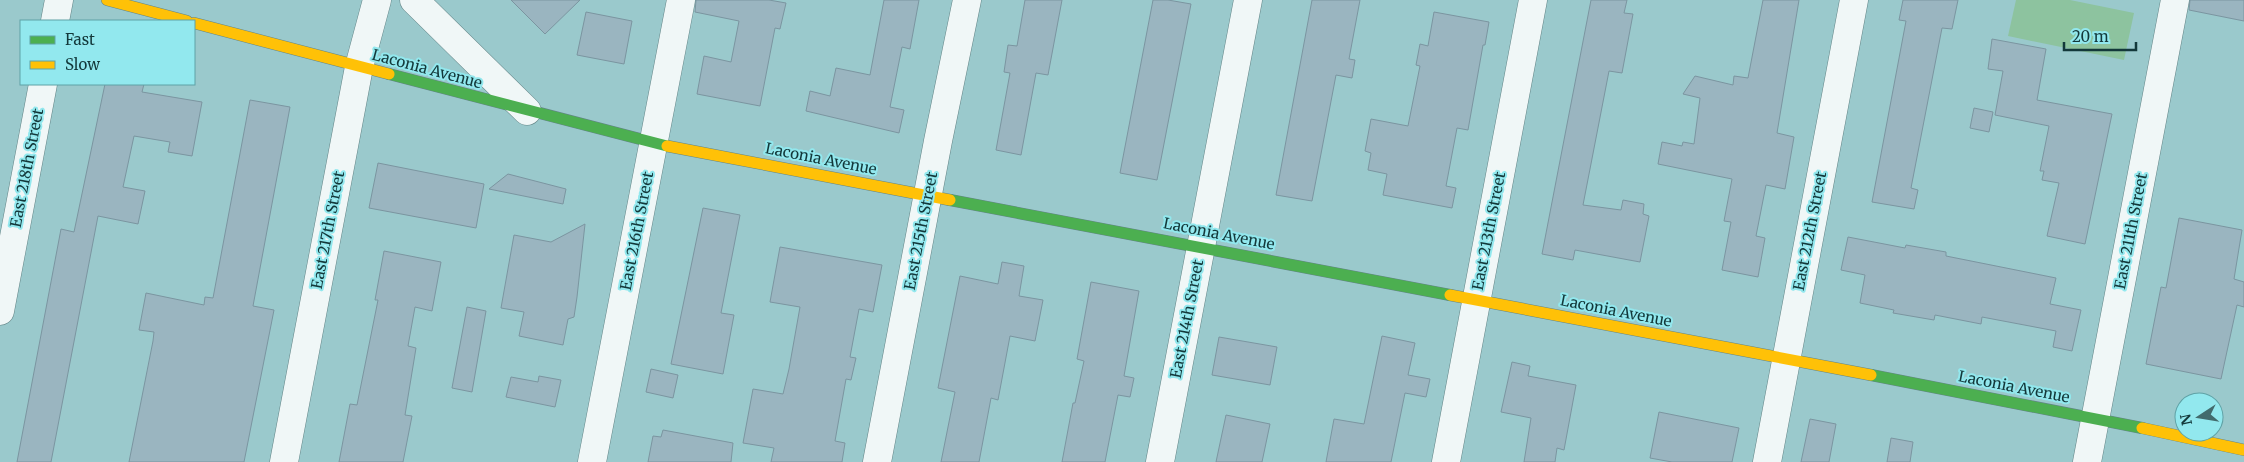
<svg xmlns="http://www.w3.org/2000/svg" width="2244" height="462" font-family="Merriweather,serif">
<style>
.green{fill:#8dc39f}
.building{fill:#9ab5c0;stroke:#7b95a0}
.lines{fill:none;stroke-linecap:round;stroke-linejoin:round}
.street-casing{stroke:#638587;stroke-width:29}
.fast-casing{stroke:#638587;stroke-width:12}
.slow-casing{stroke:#638587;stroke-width:12}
.street{stroke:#f0f7f7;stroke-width:28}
.fast{stroke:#4caf50;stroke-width:11}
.slow{stroke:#ffc107;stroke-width:11}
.labels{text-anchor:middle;stroke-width:4;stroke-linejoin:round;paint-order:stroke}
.street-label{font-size:15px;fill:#13383a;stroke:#92e8ee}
</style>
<rect width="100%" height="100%" fill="#9ac9cc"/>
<!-- green -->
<path class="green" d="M2016,0H2070L2134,13L2124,60L2008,36Z"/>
<!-- building -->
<g class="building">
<path d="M511,0H580L545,34Z"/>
<path d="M696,0H769L786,3L780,29L775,28L760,106L697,94L704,56L731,62L739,21L695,12Z"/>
<path d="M884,0H919L910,49L902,47L890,107L904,110L899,133L806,111L810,91L830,96L836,68L870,75Z"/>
<path d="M1025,0H1062L1048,75L1036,73L1021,155L996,150L1010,73L1004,72L1008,45L1017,46Z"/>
<path d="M1153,0H1168L1191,4L1157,180L1120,173Z"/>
<path d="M1312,0H1360L1349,59L1355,60L1352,78L1336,75L1312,201L1276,195Z"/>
<path d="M1591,0H1627L1624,13L1633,14L1622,73L1609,71L1583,205L1621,210L1623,200L1644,204L1643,214L1649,216L1640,262L1575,250L1573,260L1542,254Z"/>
<path d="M1763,0H1799L1777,133L1794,137L1785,189L1766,185L1756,236L1765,238L1758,277L1722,270L1731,222L1724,221L1732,179L1658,164L1662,142L1682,146L1683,142L1694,144L1700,98L1683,94L1695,76L1733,85L1734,76L1748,78Z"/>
<path d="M1903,0H1958L1952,29L1942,28L1911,188L1918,190L1914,209L1872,202L1906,21L1899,20Z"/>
<path d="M2190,0H2244V21L2189,10Z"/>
<path d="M586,12L632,21L624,64L577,55Z"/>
<path d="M1434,12L1489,22L1485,45H1483L1468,130L1457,128L1446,186L1456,188L1452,208L1383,195L1387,174L1368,170L1371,153L1365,151L1371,119L1408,126L1420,66L1416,65L1420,44L1428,46Z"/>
<path d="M1992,39L2046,49L2037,100L2112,114L2085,244L2047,236L2059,183L2042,180L2044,171H2040L2049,126L1995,115L2003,71L1988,69Z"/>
<path d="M105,84H144L142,92L202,102L192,156L168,152L170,142L134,136L123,187L145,191L138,224L98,216L51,462H17L61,229L74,232Z"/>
<path d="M250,100L290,107L253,306L274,310L244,462H129L153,341L154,332L139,330L146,293L204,305L205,297L213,298Z"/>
<path d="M1974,108L1993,112L1989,132L1970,128Z"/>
<path d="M378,163L484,184L476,228L369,208Z"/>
<path d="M508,174L566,189L563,204L489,189Z"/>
<path d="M703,208L740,215L721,313L734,315L723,374L671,364Z"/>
<path d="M2179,218L2242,230L2234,279L2244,282V307L2237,305L2221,379L2146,364L2161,287L2166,288Z"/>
<path d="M585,224L577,297L574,317L568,319L563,345L519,336L524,312L501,308L514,235L551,242Z"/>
<path d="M1848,237L1905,248L1906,245L1946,252V256L2056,278L2050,304L2081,310L2072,351L2053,347L2056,331L1982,317L1981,324L1935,315L1934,320L1893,313L1894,310L1860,303L1865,275L1841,270Z"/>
<path d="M780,247L882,265L873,312L859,309L850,357L856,358L851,380L846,379L835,441L845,443L842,462H771L774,448L743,443L753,389L783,394L789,369L800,307L770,302Z"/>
<path d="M384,251L441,262L432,311L415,307L408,346L416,348L405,415L412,416L403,462H339L350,404L357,405L378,300H375Z"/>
<path d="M1002,262L1024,266L1019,296L1043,300L1035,341L1010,336L998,400L991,398L979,462H941L955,392L938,388L960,276L998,284Z"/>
<path d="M1091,282L1139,291L1124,376L1134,378L1130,397L1118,395L1105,462H1062L1073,403H1075L1084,361L1077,359Z"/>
<path d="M467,307L486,311L472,392L452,388Z"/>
<path d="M1382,336L1415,343L1408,375L1430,379L1426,397L1405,393L1391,462H1326L1334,419L1364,424Z"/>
<path d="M1219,337L1277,347L1270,385L1212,375Z"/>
<path d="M1512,362L1530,366L1528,376L1576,385L1564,450L1557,448L1555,462H1524L1531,418L1501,412Z"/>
<path d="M651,369L678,375L673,398L646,392Z"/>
<path d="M539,376L561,380L555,407L506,397L511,377L538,382Z"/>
<path d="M1659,412L1739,428L1732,462H1672L1650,458Z"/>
<path d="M1226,415L1270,424L1262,462H1216Z"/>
<path d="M1810,419L1836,424L1829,462H1801Z"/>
<path d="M663,430L733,443L731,462H648L653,436L661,437Z"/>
<path d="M1891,438L1913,442L1910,462H1887Z"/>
</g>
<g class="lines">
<!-- street casing -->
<g class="street-casing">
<g id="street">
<path d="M414,0L527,111"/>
<path d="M55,21L59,0"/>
<path d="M0,311L43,84"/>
<path d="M284,462L359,67L377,0"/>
<path d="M592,462L681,0"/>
<path d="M877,462L938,141L967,0"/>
<path d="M1160,462L1248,0"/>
<path d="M1446,462L1533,0"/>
<path d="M1767,462L1854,0"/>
<path d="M2087,462L2175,0"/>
</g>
</g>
<!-- fast casing -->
<g class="fast-casing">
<g id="fast">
<path d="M389,74L667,146"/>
<path d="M950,200L1450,295"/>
<path d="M1871,375L2142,428"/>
</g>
</g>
<!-- slow casing -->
<g class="slow-casing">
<g id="slow">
<path d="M107,0L187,21"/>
<path d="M194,23L389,74"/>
<path d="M667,146L950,200"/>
<path d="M1450,295L1871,375"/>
<path d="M2142,428L2244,450"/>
</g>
</g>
<!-- street -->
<use href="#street" class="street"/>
<!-- fast -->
<use href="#fast" class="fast"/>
<!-- slow -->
<use href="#slow" class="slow"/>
</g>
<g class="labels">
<!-- street labels -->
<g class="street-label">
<text transform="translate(427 69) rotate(15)" y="5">Laconia Avenue</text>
<text transform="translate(821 159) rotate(11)" y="5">Laconia Avenue</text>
<text transform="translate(27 168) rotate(-79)" y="5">East 218th Street</text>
<text transform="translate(328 230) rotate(-79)" y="5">East 217th Street</text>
<text transform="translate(637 231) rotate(-79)" y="5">East 216th Street</text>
<text transform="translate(921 231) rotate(-79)" y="5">East 215th Street</text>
<text transform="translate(1489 231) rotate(-79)" y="5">East 213th Street</text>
<text transform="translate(1810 231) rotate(-79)" y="5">East 212th Street</text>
<text transform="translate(2131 231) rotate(-79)" y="5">East 211th Street</text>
<text transform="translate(1219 234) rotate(11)" y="5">Laconia Avenue</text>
<text transform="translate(1616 311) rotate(11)" y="5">Laconia Avenue</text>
<text transform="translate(1187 319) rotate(-79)" y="5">East 214th Street</text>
<text transform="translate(2014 387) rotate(11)" y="5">Laconia Avenue</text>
</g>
</g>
<!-- legend -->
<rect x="20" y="20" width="175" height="65" fill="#92e8ee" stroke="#5fa2a6"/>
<rect x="30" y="36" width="25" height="8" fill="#4caf50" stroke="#5fa2a6"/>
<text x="65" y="45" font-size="15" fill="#13383a">Fast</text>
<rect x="30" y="61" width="25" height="8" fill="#ffc107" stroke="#5fa2a6"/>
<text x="65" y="70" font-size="15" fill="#13383a">Slow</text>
<!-- north arrow -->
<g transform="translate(2199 417) rotate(258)"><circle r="24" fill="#92e8ee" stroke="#5fa2a6"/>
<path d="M0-4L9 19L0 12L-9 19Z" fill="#426b6d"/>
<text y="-8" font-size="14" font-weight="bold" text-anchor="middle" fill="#13383a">N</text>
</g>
<!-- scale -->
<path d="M2064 42v8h72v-8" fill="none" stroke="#13383a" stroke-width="2.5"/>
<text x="2072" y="42" font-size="15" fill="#13383a" stroke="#92e8ee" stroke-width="4" paint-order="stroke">20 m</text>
</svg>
